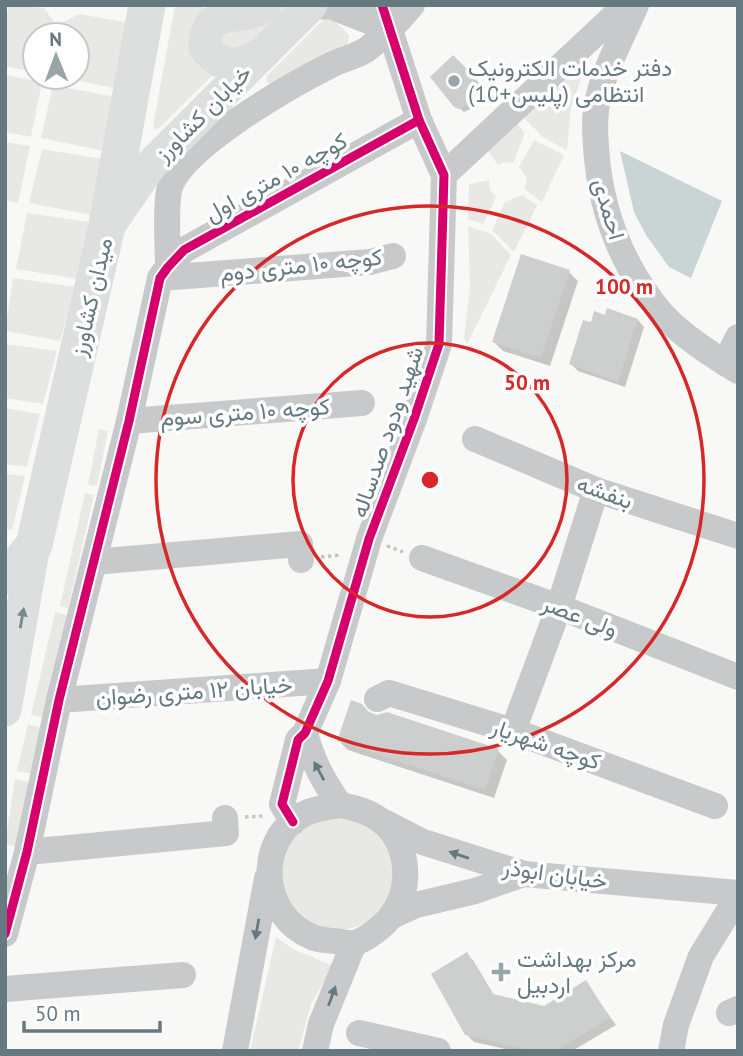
<svg xmlns="http://www.w3.org/2000/svg" width="743" height="1056" font-family="'PT Sans',Vazirmatn,sans-serif">
<style>
.green{fill:#e8e9e5}
.water{fill:#c9d4d5}
.shadow{fill:#0003}
.building{fill:#cdcfcf}
.lines{fill:none;stroke-linecap:round;stroke-linejoin:round}
.path{stroke:#c5c7c7;stroke-width:3.5;stroke-dasharray:3.5 3.5;stroke-linecap:butt}
.minor{stroke:#c7c9ca;stroke-width:26}
.major{stroke:#dddede;stroke-width:33}
.highway{stroke:#dddede;stroke-width:37}
.cycleway-casing{stroke:#fff;stroke-width:13}
.cycleway{stroke:#d6006c;stroke-width:9}
.oneway{fill:#77898e}
.oneway2{fill:#657a80}
.ring{fill:none;stroke:#d62828;stroke-width:3.5}
.poi-dot{fill:#98a6aa;stroke:#fff;stroke-width:2.5}
.labels{text-anchor:middle;stroke-width:7;stroke-linejoin:round;paint-order:stroke}
.poi-label{font-size:23px;fill:#657a80;stroke:#fff;text-anchor:start}
.street-label{font-size:23px;fill:#657a80;stroke:#fff}
.centre{fill:#d62828;stroke:#fff;stroke-width:3.5}
.ring-label{font-size:21px;text-anchor:middle;font-weight:bold;fill:#d62828;stroke:#fff;stroke-width:7;stroke-linejoin:round;paint-order:stroke}
</style>
<rect width="100%" height="100%" fill="#f8f8f7"/>
<!-- green -->
<g class="green">
<path d="M9,5L44,8L54,22L51,35H35V72L5,66V22Z"/>
<path d="M175,5H201L209,12L216,72L159,128L155,129L153,126Z"/>
<path d="M284,5H292L240,51L221,44L224,29L277,12Z"/>
<path d="M79,14L129,23L117,89L63,77H77V35H62L64,22Z"/>
<path d="M332,18L349,35L347,48L274,84L269,83L266,81L267,76L324,19Z"/>
<path d="M590,53L571,108L567,150L544,138L519,113Z"/>
<path d="M5,75L42,82L31,137L5,132Z"/>
<path d="M53,85L115,97L103,151L41,138Z"/>
<path d="M514,120L525,133L513,163L504,162L498,165L486,148Z"/>
<path d="M534,140L564,155L542,202L524,189L527,178L519,167Z"/>
<path d="M5,142L30,146L18,203L5,200Z"/>
<path d="M42,149L103,159L91,215L29,203Z"/>
<path d="M489,180L490,190L496,197L483,224L468,219L469,184Z"/>
<path d="M522,195L537,205L514,252L492,230L505,202Z"/>
<path d="M27,213L90,222L77,279L16,269Z"/>
<path d="M468,226L491,234L511,255L467,344L464,338L470,287Z"/>
<path d="M13,278L76,287L60,341L5,331Z"/>
<path d="M5,344L57,351L43,404L5,398Z"/>
<path d="M5,408L40,414L27,467L5,464Z"/>
<path d="M99,429L108,431L97,486L88,485Z"/>
<path d="M5,474L25,476L12,530L5,529Z"/>
<path d="M85,493L94,495L68,608L60,606Z"/>
<path d="M55,612L67,615L47,718L31,715Z"/>
<path d="M28,724L42,728L34,774L17,771Z"/>
<path d="M15,779L29,782L17,847L5,844Z"/>
<circle cx="337" cy="874" r="56"/>
<path d="M276,937L293,949L333,966L311,1004L298,1051H250Z"/>
</g>
<!-- water -->
<path class="water" d="M620,151L722,201L691,278L669,267L646,235L634,212Z"/>
<!-- shadow -->
<g class="shadow">
<path d="M453,58L480,84L474,89L475,107L464,112L456,105Z"/>
<path d="M569,272L578,281L550,366L503,351L494,342Z"/>
<path d="M638,320L644,327L625,387L578,371L571,364Z"/>
<path d="M371,715L498,751L507,760L494,798L348,750L339,741Z"/>
<path d="M466,954L473,960L495,997L544,1008L586,983L616,1025L572,1051H514L474,1042L466,1034Z"/>
</g>
<!-- building -->
<g class="building">
<path d="M453,55L477,79L470,84L471,103L459,109L454,107L430,77Z"/>
<path d="M521,254L570,270L541,358L492,342Z"/>
<path d="M607,308L638,319L618,382L569,364L583,320L591,322L594,311L605,315Z"/>
<path d="M351,700L362,704L369,712L377,715L387,712L499,749L485,790L337,741Z"/>
<path d="M467,952L493,994L544,1006L586,980L610,1018L555,1051H533L465,1035L431,974Z"/>
</g>
<g class="lines">
<!-- path -->
<g class="path">
<path d="M387,546L403,552"/>
<path d="M321,557L341,555"/>
<path d="M245,817L265,816"/>
</g>
<!-- minor -->
<g class="minor">
<path d="M636,5C623,36 605,67 598,99C594,115 595,131 596,147C600,209 621,265 661,313C682,336 712,355 738,371"/>
<path d="M310,7L330,6L391,30"/>
<path d="M444,175L626,5"/>
<path d="M168,267C168,245 165,212 169,191C176,150 293,84 331,65C342,59 355,57 366,50C384,37 398,22 412,5"/>
<path d="M160,278L370,262L393,256"/>
<path d="M725,363L738,337"/>
<path d="M129,421L362,403"/>
<path d="M475,439L596,490L738,536"/>
<path d="M422,558L559,607L738,677"/>
<path d="M94,562L300,544L301,560"/>
<path d="M377,699L389,693L513,731L715,806"/>
<path d="M59,700L328,681"/>
<path d="M513,731L559,607L596,490"/>
<path d="M305,733C312,761 324,782 340,805"/>
<path d="M340,805C355,808 368,811 380,820C409,842 413,886 392,915C386,924 365,941 354,943C348,944 339,941 333,941C326,940 318,940 312,937C260,916 254,840 304,814C316,808 328,807 340,805Z"/>
<path d="M293,822L282,804L298,740L305,733L328,681L369,539L414,419L439,344L444,175L419,120L382,5"/>
<path d="M386,823L423,842L524,874L738,893"/>
<path d="M27,852L226,833L225,818"/>
<path d="M392,916L416,905L475,891L524,874"/>
<path d="M5,934L27,852L59,700L129,421L160,278L168,267L184,250L419,120"/>
<path d="M5,989L183,975"/>
<path d="M729,1013L738,1009"/>
<path d="M359,1033L438,1051"/>
<path d="M235,1051L267,878"/>
<path d="M315,1051L321,1024L354,943"/>
<path d="M671,1051L676,1025L701,956L738,896"/>
</g>
<!-- major -->
<g class="major">
<path d="M263,53C239,66 224,72 205,47C206,3 240,24 265,5"/>
<path d="M106,230L150,166L311,5"/>
<path d="M5,710L34,545"/>
</g>
<!-- highway -->
<path class="highway" d="M5,576L11,573L34,545L106,230L147,5"/>
<!-- cycleway casing -->
<g class="cycleway-casing">
<g id="cycleway">
<path d="M293,822L282,804L298,740L305,733L328,681L369,539L414,419L439,344L444,175L419,120L382,5"/>
<path d="M5,934L27,852L59,700L129,421L160,278L168,267L184,250L419,120"/>
</g>
</g>
<!-- cycleway -->
<use href="#cycleway" class="cycleway"/>
</g>
<!-- one-way arrows -->
<defs><path id="oneway-solid" d="M-6-.8H1V-3.2L6.5 0L1 3.2V.8H-6Z" transform="scale(1.75)"/></defs>
<use class="oneway" href="#oneway-solid" transform="translate(22 618) rotate(-80)"/>
<g class="oneway2">
<use href="#oneway-solid" transform="translate(319 771) rotate(-118)"/>
<use href="#oneway-solid" transform="translate(459 855) rotate(-161)"/>
<use href="#oneway-solid" transform="translate(257 929) rotate(100)"/>
<use href="#oneway-solid" transform="translate(332 996) rotate(-70)"/>
</g>
<!-- distance rings -->
<g class="ring">
<circle cx="430" cy="480" r="137"/>
<circle cx="430" cy="480" r="274"/>
</g>
<!-- markers -->
<g class="poi-dot">
<circle cx="454" cy="81" r="7"/>
<path d="M497.5 961.5h7v7h7v7h-7v7h-7v-7h-7v-7h7z"/>
</g>
<g class="labels">
<!-- poi labels -->
<g class="poi-label">
<text x="468" y="76">دفتر خدمات الکترونیک<tspan x="468" dy="26">انتظامی (پلیس+10)</tspan></text>
<text x="517" y="967">مرکز بهداشت<tspan x="517" dy="26">اردبیل</tspan></text>
</g>
<!-- street labels -->
<g class="street-label">
<text transform="translate(203 113) rotate(-45)" y="8">خیابان کشاورز</text>
<text transform="translate(276 177) rotate(-29)" y="8">کوچه ۱۰ متری اول</text>
<text transform="translate(609 209) rotate(74)" y="8">احمدی</text>
<text transform="translate(301 265) rotate(-6)" y="8">کوچه ۱۰ متری دوم</text>
<text transform="translate(91 297) rotate(-77)" y="8">میدان کشاورز</text>
<text transform="translate(245 412) rotate(-4)" y="8">کوچه ۱۰ متری سوم</text>
<text transform="translate(387 432) rotate(-71)" y="8">شهید ودود صدساله</text>
<text transform="translate(605 492) rotate(20)" y="8">بنفشه</text>
<text transform="translate(580 616) rotate(21)" y="8">ولی عصر</text>
<text transform="translate(194 691) rotate(-4)" y="8">خیابان ۱۲ متری رضوان</text>
<text transform="translate(546 744) rotate(19)" y="8">کوچه شهریار</text>
<text transform="translate(555 874) rotate(8)" y="8">خیابان ابوذر</text>
</g>
</g>
<circle cx="430" cy="480" r="10" class="centre"/>
<g class="ring-label">
<text x="624" y="294">100 m</text>
<text x="527" y="390">50 m</text>
</g>
<!-- border -->
<rect width="743" height="1056" fill="none" stroke="#657a80" stroke-width="14"/>
<!-- north arrow -->
<g transform="translate(56 56) rotate(359)"><circle r="33" fill="#ffffff" stroke="#c1cacc" stroke-width="2"/>
<path d="M0-5L12 26L0 18L-12 26Z" fill="#98a6aa"/>
<text y="-10" font-size="19" font-weight="bold" text-anchor="middle" fill="#657a80">N</text>
</g>
<!-- scale -->
<path d="M24 1021v10h136v-10" fill="none" stroke="#657a80" stroke-width="3.5"/>
<text x="35" y="1021" font-size="21" fill="#657a80" stroke="#ffffff" stroke-width="5" paint-order="stroke">50 m</text>
</svg>
